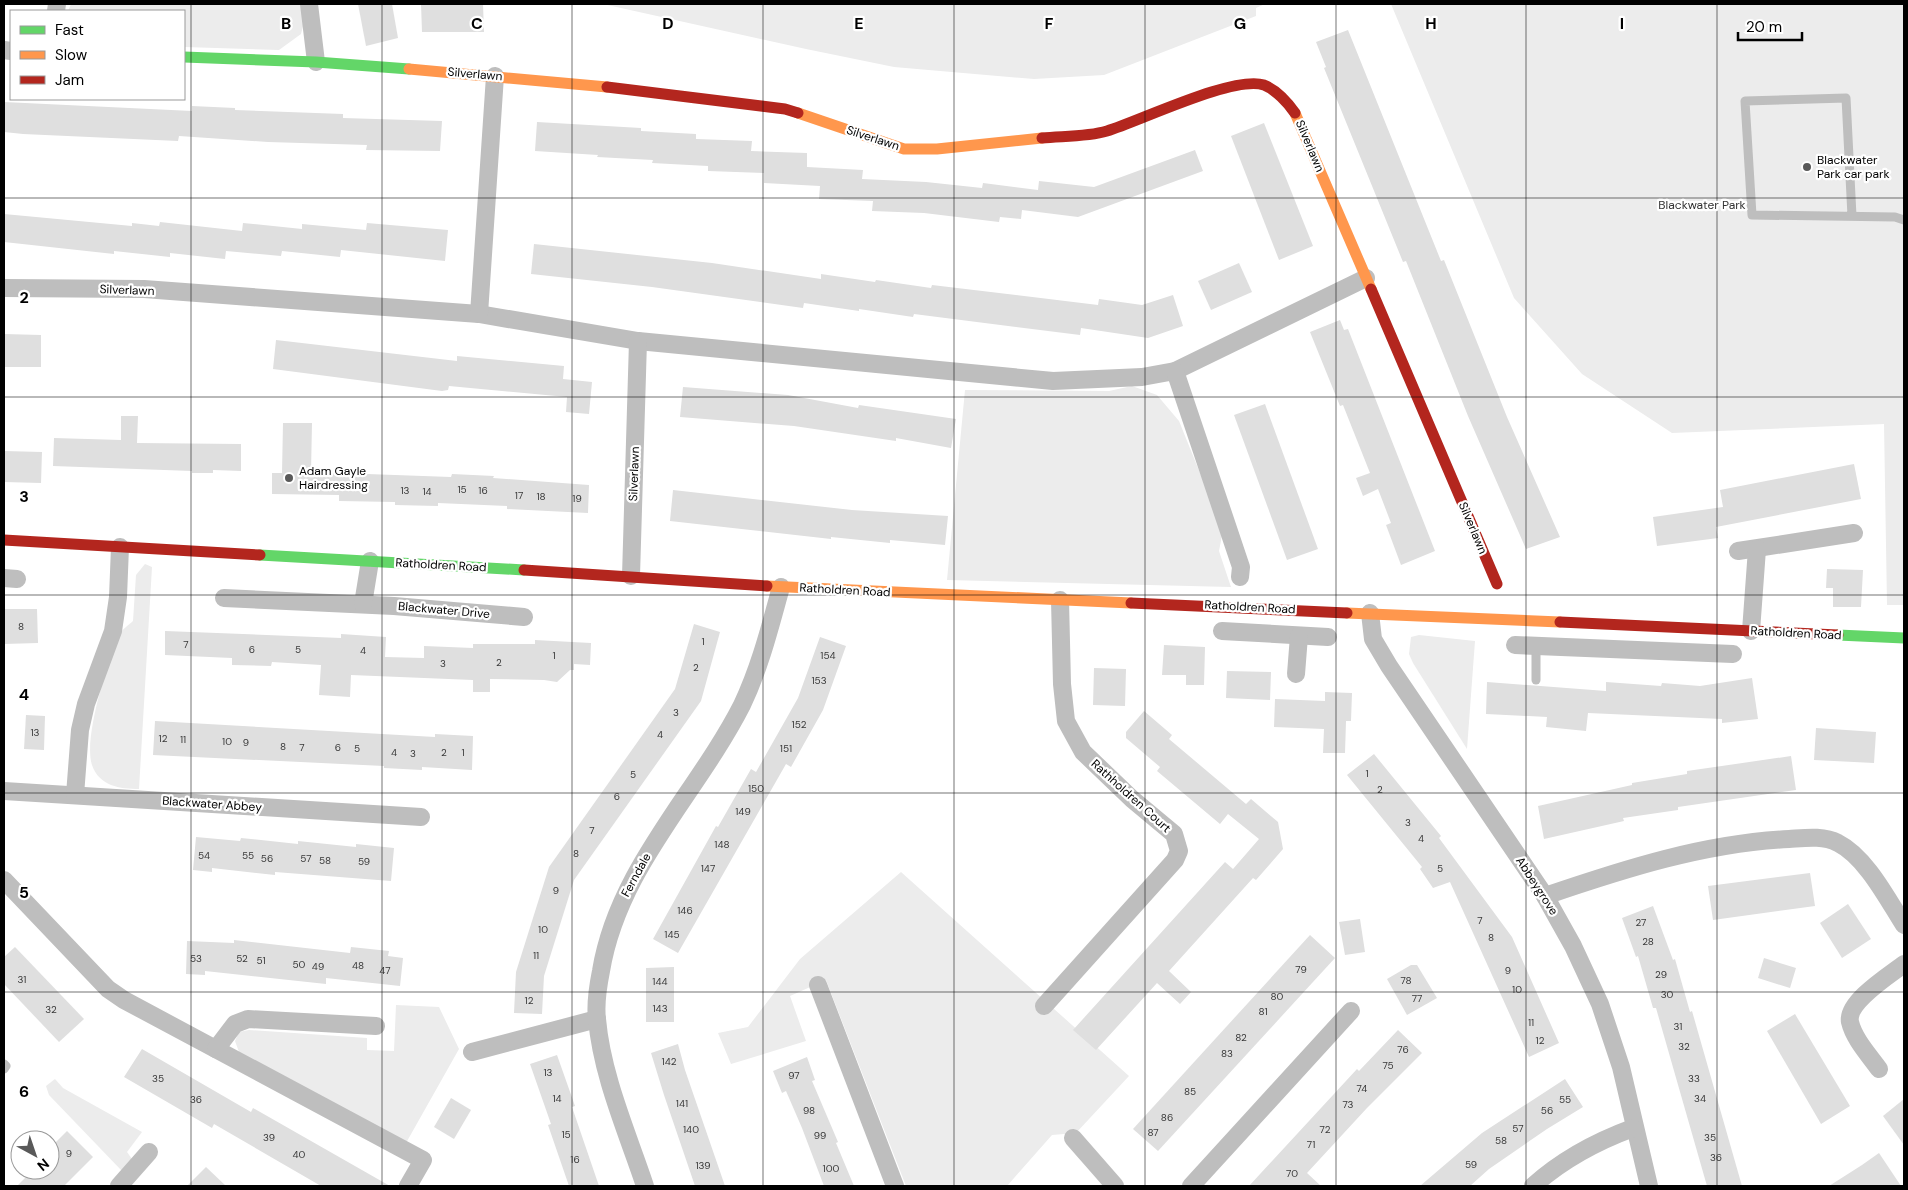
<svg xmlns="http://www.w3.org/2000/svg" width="1908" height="1190" font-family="'DM Sans',sans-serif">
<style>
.green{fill:#ececec}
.building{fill:#dfdfdf}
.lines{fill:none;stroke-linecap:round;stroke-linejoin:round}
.lane{stroke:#bebebe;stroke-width:9}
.street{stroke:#bebebe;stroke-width:18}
.fast{stroke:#63d668;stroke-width:11}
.slow{stroke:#ff974d;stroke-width:11}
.jam{stroke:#b3261e;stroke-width:11}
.grid{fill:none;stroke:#000;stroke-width:1;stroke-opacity:0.55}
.poi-dot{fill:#595959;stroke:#fff;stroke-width:2}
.labels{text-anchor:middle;stroke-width:4.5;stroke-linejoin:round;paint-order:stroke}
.number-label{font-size:10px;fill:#383838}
.street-label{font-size:12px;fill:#000;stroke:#fff}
.poi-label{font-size:12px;fill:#000;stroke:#fff;text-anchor:start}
.park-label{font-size:12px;fill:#333;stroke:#fff}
.grid-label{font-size:16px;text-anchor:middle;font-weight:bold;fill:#000;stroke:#fff;stroke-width:4.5;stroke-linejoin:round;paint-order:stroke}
</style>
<rect width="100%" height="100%" fill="#fff"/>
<!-- green -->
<g class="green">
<path d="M71,4H301L304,22L301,34L279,50L184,47V11H68Z"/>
<path d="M603,4H1265L1256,8V16L1104,75L1034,79L894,67L806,49Z"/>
<path d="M1391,4H1904V605H1887L1884,424L1672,433L1582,374L1514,298Z"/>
<path d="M1132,386L1157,395L1179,421L1223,530L1219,551L1231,587L947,580L965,390L1109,391Z"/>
<path d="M145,564L152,567L139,789C120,789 99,786 92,765C83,739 108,659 120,634C122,629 129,625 133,621L136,575Z"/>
<path d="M1419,635L1475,641L1467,749L1413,663L1409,654L1411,637Z"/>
<path d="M901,872L1129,1076L1076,1133L1052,1135L1007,1186H906L826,980L790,996L806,1041L731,1064L718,1033L748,1027L800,959Z"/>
<path d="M396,1005L439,1007L459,1049L406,1143L239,1052L235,1041L239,1032L249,1030L367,1038V1050L394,1051Z"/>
<path d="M55,1079L63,1088L142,1132L127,1152L132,1159L122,1171L49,1095L46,1086Z"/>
</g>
<!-- building -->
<g class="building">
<path d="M358,4H392L398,38L366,46Z"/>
<path d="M421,4H483L484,32H422Z"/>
<path d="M1348,30L1441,261L1444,260L1507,417L1560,537L1526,549L1468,416L1406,261L1403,262L1324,68L1326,67L1316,42Z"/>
<path d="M4,102L192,111V106L235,108V110L343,114V118L442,121L440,151L366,150L367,145L268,142L179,136L178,141L23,134L4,132Z"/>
<path d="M537,122L641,128V131L696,134V139L752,141L751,151L807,153V167L863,170L862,179L926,182L982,188L983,183L1038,190L1039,181L1094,187L1195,150L1203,171L1078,217L1022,210L1021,219L1000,217L999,222L924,213L872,211L873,201L819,199L820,186L764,183V173L708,171V166L652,163L653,160L597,157L598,155L535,151Z"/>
<path d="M1264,123L1313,246L1279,260L1231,136Z"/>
<path d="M4,214L132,226V223L159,226L160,222L242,231L243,223L302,229V224L366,230L367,223L448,230L445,261L341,250L340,257L282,251L281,256L226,251L225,259L170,253V257L114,251V254L4,242Z"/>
<path d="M534,244L712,263L821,279V274L875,282L876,280L931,288L932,285L1098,305L1099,299L1142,305L1173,295L1183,326L1148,338L1081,328L1080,335L914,314L913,317L859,309V311L804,303L803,308L652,287L531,274Z"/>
<path d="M1239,263L1252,292L1211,310L1198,281Z"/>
<path d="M1340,320L1344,330L1348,329L1435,551L1401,565L1386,525L1391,523L1378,489L1363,496L1356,478L1370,473L1343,405L1340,406L1310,332Z"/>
<path d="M4,334L41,335V367H4Z"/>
<path d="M276,340L457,361V356L564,366L563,379L592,382L589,414L566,412L567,397L449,386L448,390L442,391L273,369Z"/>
<path d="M683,387L788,395L858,408L859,405L956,419L951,448L896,438V441L794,426L680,417Z"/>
<path d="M1265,404L1318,549L1287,560L1234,415Z"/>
<path d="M121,416H138L137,443L241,444V471L213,470V473H192V471L53,466L54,438L121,440Z"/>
<path d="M283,423H312L311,472L451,477L452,474L494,476L493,478L589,485L588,513L507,509V506L438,503V506L395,505V502L339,501V495L272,494V473H282Z"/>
<path d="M4,451L42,452L41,483L4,482Z"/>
<path d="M1854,464L1861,499L1716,527L1718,538L1657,546L1653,517L1723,507L1720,490Z"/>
<path d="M673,490L852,510L948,516L945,545L890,540V543L831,537V539L670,521Z"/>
<path d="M1827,569L1863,570L1861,607H1833V588H1826Z"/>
<path d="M4,609H37L38,643L4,644Z"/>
<path d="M694,624L720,632L701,701L574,880L544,976L542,1014L514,1013L516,972L549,867L675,689Z"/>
<path d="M165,631L341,638V634L386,637L385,657L424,658V646L473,648V644H535V640L591,643L590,665L574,664V670H570L557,682L544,680L490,679V692H473V680L351,675L350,697L319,695L321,665L272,662L271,666L232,665V658L165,655Z"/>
<path d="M820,637L846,646L823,710L791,767L786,764L678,953L653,939L716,826L718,827L751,769L756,772L798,698Z"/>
<path d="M1164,645L1205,647L1204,685H1186V675H1162Z"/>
<path d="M1094,668L1126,669L1125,706L1093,705Z"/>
<path d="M1227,671L1271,672L1270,700L1226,698Z"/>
<path d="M1752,678L1758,719L1722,723V719L1588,713L1586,731L1546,727L1547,717L1486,714L1487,682L1606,691V682L1661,686L1662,683L1700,686Z"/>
<path d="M1325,692L1352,693L1351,721H1346L1345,753H1323L1324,729L1274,727L1275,699L1325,701Z"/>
<path d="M1144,711L1172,735L1169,739L1246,804L1251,799L1278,822L1283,849L1256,880L1253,878L1169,971L1191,992L1180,1004L1157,983L1096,1050L1073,1030L1225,862L1233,869L1259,839L1228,814L1220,824L1157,771L1160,767L1126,738V732Z"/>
<path d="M26,715L45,716L44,750L24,749Z"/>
<path d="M155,721L435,737V734L473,736L472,770L422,767V770L384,768V766L153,755Z"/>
<path d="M1816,728L1876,732L1874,763L1814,760Z"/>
<path d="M1374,754L1441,836L1439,838L1512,937L1559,1043L1529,1057L1450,882L1433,888L1420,869L1422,867L1347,775Z"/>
<path d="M1791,756L1796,790L1678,807V810L1623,818L1624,821L1544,839L1538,806L1632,785V783L1687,774V771Z"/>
<path d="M196,837L240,841L241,838L298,844V841L356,847V844L394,848L391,881L275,872V875L212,868V872L193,870Z"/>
<path d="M1810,873L1815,906L1713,920L1708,886Z"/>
<path d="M1848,904L1871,939L1842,958L1820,923Z"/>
<path d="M1653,906L1673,960L1675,959L1690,1012L1692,1011L1742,1186H1707L1656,1008H1653L1638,956L1636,957L1622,918Z"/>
<path d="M1360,919L1365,952L1345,955L1339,922Z"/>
<path d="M1310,935L1335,958L1158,1151L1133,1129Z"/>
<path d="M234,940L350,953L351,947L389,951L388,956L403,958L400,986L326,978V984L205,971V975L186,974L187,941L234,943Z"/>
<path d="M15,947L84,1019L59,1042L4,984V957Z"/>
<path d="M1764,958L1796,968L1790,988L1758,978Z"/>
<path d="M1411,965H1417L1437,998L1407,1015L1387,979Z"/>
<path d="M674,967V1022H646V968Z"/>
<path d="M1795,1014L1850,1106L1821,1124L1767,1031Z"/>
<path d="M1398,1030L1422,1053L1367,1108L1307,1173L1321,1186H1249L1357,1069L1359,1071Z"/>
<path d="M678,1044L685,1070L725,1186H695L664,1095L651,1053Z"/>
<path d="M142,1049L251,1112L253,1108L390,1186H321L214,1124L212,1128L124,1077Z"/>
<path d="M557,1055L575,1106L572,1107L599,1186H569L548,1125L551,1124L530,1064Z"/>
<path d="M807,1057L815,1080L812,1081L838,1142L836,1143L854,1186H824L802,1128L786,1091L782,1093L773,1071Z"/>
<path d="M1565,1079L1583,1107L1547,1129L1489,1169L1470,1186H1420L1482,1133Z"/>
<path d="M451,1098L471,1110L454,1139L434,1127Z"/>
<path d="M1904,1099V1145L1883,1116Z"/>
<path d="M67,1131L93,1157L64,1186H17L33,1170H50V1148Z"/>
<path d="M1879,1153L1901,1186H1829L1862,1165Z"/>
<path d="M206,1167L226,1186H187Z"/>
</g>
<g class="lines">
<!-- lane -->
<g class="lane">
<path d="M1852,216L1846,98L1745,101L1752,215L1895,217L1904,220"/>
<path d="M1536,680V646"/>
<path d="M4,1064L6,1066L4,1069"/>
</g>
<!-- street -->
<g class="street">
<path d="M309,4L316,62"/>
<path d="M56,11L57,4"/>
<path d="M4,50L11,51"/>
<path d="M4,288L144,289L479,314L638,341L1053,381L1142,377L1175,371L1366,278"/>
<path d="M479,314L495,76"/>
<path d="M1175,371L1241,567L1240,577"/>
<path d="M1738,551L1854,533"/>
<path d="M631,576L638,341"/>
<path d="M4,578L17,579"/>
<path d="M224,598L394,606L524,617"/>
<path d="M363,604L370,561"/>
<path d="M1370,613L1373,639L1389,666L1545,896L1573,946L1600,1004L1621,1067L1649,1186"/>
<path d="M1222,631L1328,637"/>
<path d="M1751,631L1757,549"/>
<path d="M1515,645L1733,654"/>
<path d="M1296,674L1299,636"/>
<path d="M4,791L421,817"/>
<path d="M75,795L80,730L86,704L113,631L118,597L120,547"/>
<path d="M4,880L108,989L124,1000L423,1160L408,1186"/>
<path d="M1545,896C1624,869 1705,843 1789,839C1804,838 1823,835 1838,843C1866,857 1888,900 1904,925"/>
<path d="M818,985L895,1186"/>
<path d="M1044,1006L1175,860L1179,851L1174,834L1132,799L1083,752L1066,721L1062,684L1060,600"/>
<path d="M216,1049L235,1024L248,1019L376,1026"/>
<path d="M472,1052L597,1019"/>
<path d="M1879,1069C1869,1055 1854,1039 1850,1022C1846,1002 1890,975 1904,964"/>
<path d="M1073,1138L1115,1186"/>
<path d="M119,1186L149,1152"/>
<path d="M645,1186C627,1132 602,1076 597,1019C595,1003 598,986 601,971C618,868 696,795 742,705C760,667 770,627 781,587"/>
<path d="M1191,1186L1351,1011"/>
<path d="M1533,1186C1563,1159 1595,1142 1633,1128"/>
</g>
<!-- fast -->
<g class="fast">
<path d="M184,57L316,62L409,69"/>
<path d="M260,555L524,570"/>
<path d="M1838,635L1904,638"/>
</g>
<!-- slow -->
<g class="slow">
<path d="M409,69L607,87"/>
<path d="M798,113L904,149H937L1042,138"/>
<path d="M1295,113L1371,289"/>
<path d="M767,586L1131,603"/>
<path d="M1347,613L1560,622"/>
</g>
<!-- jam -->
<g class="jam">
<path d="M607,87L785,109L798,113"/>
<path d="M1042,138C1063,136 1087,137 1107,131C1140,121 1234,75 1264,85C1276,90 1288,103 1295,113"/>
<path d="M1371,289L1497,584"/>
<path d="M4,540L260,555"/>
<path d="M524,570L767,586"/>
<path d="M1131,603L1347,613"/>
<path d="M1560,622L1838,635"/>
</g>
</g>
<!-- grid -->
<path class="grid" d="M191,4V1186M382,4V1186M572,4V1186M763,4V1186M954,4V1186M1145,4V1186M1336,4V1186M1526,4V1186M1717,4V1186M4,198H1904M4,397H1904M4,595H1904M4,793H1904M4,992H1904"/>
<!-- markers -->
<g class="poi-dot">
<circle cx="1807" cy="167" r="5"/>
<circle cx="289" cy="478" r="5"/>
</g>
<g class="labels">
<!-- number labels -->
<g class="number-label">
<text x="462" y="493">15</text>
<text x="405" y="494">13</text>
<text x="483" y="494">16</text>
<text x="427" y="495">14</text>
<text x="519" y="499">17</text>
<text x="541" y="500">18</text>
<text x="577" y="502">19</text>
<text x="21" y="630">8</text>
<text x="703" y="645">1</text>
<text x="186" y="648">7</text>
<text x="252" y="653">6</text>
<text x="298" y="653">5</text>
<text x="363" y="654">4</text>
<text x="554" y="659">1</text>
<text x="828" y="659">154</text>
<text x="499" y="666">2</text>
<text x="443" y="667">3</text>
<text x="696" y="671">2</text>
<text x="819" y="684">153</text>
<text x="676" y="716">3</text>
<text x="799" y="728">152</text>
<text x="35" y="736">13</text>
<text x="660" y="738">4</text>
<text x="163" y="742">12</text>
<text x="183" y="743">11</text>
<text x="227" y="745">10</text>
<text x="246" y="746">9</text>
<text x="283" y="750">8</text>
<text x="302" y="751">7</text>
<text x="338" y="751">6</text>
<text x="357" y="752">5</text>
<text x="786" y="752">151</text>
<text x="394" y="756">4</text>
<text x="444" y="756">2</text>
<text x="463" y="756">1</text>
<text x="413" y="757">3</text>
<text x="1367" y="777">1</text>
<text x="633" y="778">5</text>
<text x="756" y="792">150</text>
<text x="1380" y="793">2</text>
<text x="617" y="800">6</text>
<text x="743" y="815">149</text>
<text x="1408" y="826">3</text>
<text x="592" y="834">7</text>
<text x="1421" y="842">4</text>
<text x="722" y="848">148</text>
<text x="576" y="857">8</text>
<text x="204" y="859">54</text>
<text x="248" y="859">55</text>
<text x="267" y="862">56</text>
<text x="306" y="862">57</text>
<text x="325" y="864">58</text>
<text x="364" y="865">59</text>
<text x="708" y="872">147</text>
<text x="1440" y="872">5</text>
<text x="556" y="894">9</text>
<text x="685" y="914">146</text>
<text x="1480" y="924">7</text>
<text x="1641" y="926">27</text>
<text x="543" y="933">10</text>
<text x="672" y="938">145</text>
<text x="1491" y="941">8</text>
<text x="1648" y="945">28</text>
<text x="536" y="959">11</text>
<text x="196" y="962">53</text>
<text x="242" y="962">52</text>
<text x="261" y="964">51</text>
<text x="299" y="968">50</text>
<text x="358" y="969">48</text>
<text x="318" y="970">49</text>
<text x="1301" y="973">79</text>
<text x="385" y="974">47</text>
<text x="1508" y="974">9</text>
<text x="1661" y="978">29</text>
<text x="22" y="983">31</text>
<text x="1406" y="984">78</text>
<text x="660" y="985">144</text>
<text x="1517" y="993">10</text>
<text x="1667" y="998">30</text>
<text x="1277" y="1000">80</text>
<text x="1417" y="1002">77</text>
<text x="529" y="1004">12</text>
<text x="660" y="1012">143</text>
<text x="51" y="1013">32</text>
<text x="1263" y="1015">81</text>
<text x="1531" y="1026">11</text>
<text x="1678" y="1030">31</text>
<text x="1241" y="1041">82</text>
<text x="1540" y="1044">12</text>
<text x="1684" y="1050">32</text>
<text x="1403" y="1053">76</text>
<text x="1227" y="1057">83</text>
<text x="669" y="1065">142</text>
<text x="1388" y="1069">75</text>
<text x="548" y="1076">13</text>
<text x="794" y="1079">97</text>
<text x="158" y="1082">35</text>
<text x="1694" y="1082">33</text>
<text x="1362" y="1092">74</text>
<text x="1190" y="1095">85</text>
<text x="557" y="1102">14</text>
<text x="1700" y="1102">34</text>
<text x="196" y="1103">36</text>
<text x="1565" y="1103">55</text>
<text x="682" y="1107">141</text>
<text x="1348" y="1108">73</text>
<text x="809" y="1114">98</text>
<text x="1547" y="1114">56</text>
<text x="1167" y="1121">86</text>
<text x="1518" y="1132">57</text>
<text x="691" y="1133">140</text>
<text x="1325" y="1133">72</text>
<text x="1153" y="1136">87</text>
<text x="566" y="1138">15</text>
<text x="820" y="1139">99</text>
<text x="269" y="1141">39</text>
<text x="1710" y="1141">35</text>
<text x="1501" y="1144">58</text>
<text x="1311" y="1148">71</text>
<text x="69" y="1157">9</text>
<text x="299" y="1158">40</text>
<text x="1716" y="1161">36</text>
<text x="575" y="1163">16</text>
<text x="1471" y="1168">59</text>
<text x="703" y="1169">139</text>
<text x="831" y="1172">100</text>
<text x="1292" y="1177">70</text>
</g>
<!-- street labels -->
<g class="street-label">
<text transform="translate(475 74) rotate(5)" y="4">Silverlawn</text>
<text transform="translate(873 138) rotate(18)" y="4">Silverlawn</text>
<text transform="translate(1310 146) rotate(67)" y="4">Silverlawn</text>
<text transform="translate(127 290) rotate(2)" y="4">Silverlawn</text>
<text transform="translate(634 474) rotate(-88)" y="4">Silverlawn</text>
<text transform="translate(1473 528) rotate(67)" y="4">Silverlawn</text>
<text transform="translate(441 565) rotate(3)" y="4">Ratholdren Road</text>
<text transform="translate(845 590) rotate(3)" y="4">Ratholdren Road</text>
<text transform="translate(1250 607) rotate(3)" y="4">Ratholdren Road</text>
<text transform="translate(444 610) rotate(5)" y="4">Blackwater Drive</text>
<text transform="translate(1796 633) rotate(3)" y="4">Ratholdren Road</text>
<text transform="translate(1131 796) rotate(42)" y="4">Rathholdren Court</text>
<text transform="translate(212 804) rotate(4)" y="4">Blackwater Abbey</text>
<text transform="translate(636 875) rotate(-61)" y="4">Ferndale</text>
<text transform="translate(1537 886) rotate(57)" y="4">Abbeygrove</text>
</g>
<!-- poi labels -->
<g class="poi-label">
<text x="1817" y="164">Blackwater<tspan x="1817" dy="14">Park car park</tspan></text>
<text x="299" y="475">Adam Gayle<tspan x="299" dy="14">Hairdressing</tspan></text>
</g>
<!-- park labels -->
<g class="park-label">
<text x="1702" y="209">Blackwater Park</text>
</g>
</g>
<g class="grid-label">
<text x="286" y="29">B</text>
<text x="477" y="29">C</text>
<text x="668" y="29">D</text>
<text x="859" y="29">E</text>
<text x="1049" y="29">F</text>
<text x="1240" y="29">G</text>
<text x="1431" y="29">H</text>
<text x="1622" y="29">I</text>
<text x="24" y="303">2</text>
<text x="24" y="502">3</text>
<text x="24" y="700">4</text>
<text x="24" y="898">5</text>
<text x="24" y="1097">6</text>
</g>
<!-- border -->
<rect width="1908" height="1190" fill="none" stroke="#000000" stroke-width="10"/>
<!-- legend -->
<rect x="10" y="10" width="175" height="90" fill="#ffffff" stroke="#999999"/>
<rect x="20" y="26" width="25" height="8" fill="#63d668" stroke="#999999"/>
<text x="55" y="35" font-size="15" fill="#000000">Fast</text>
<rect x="20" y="51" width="25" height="8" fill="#ff974d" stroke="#999999"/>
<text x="55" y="60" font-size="15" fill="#000000">Slow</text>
<rect x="20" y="76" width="25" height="8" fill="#b3261e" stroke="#999999"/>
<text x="55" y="85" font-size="15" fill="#000000">Jam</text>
<!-- north arrow -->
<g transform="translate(35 1155) rotate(140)"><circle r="24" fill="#ffffff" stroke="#999999"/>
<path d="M0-4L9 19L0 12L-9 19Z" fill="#595959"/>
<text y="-8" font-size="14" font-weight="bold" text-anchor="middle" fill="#000000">N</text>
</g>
<!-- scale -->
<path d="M1738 32v8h64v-8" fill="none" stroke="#000000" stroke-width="2.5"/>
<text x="1746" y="32" font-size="15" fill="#000000" stroke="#ffffff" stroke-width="4" paint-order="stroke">20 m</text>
</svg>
